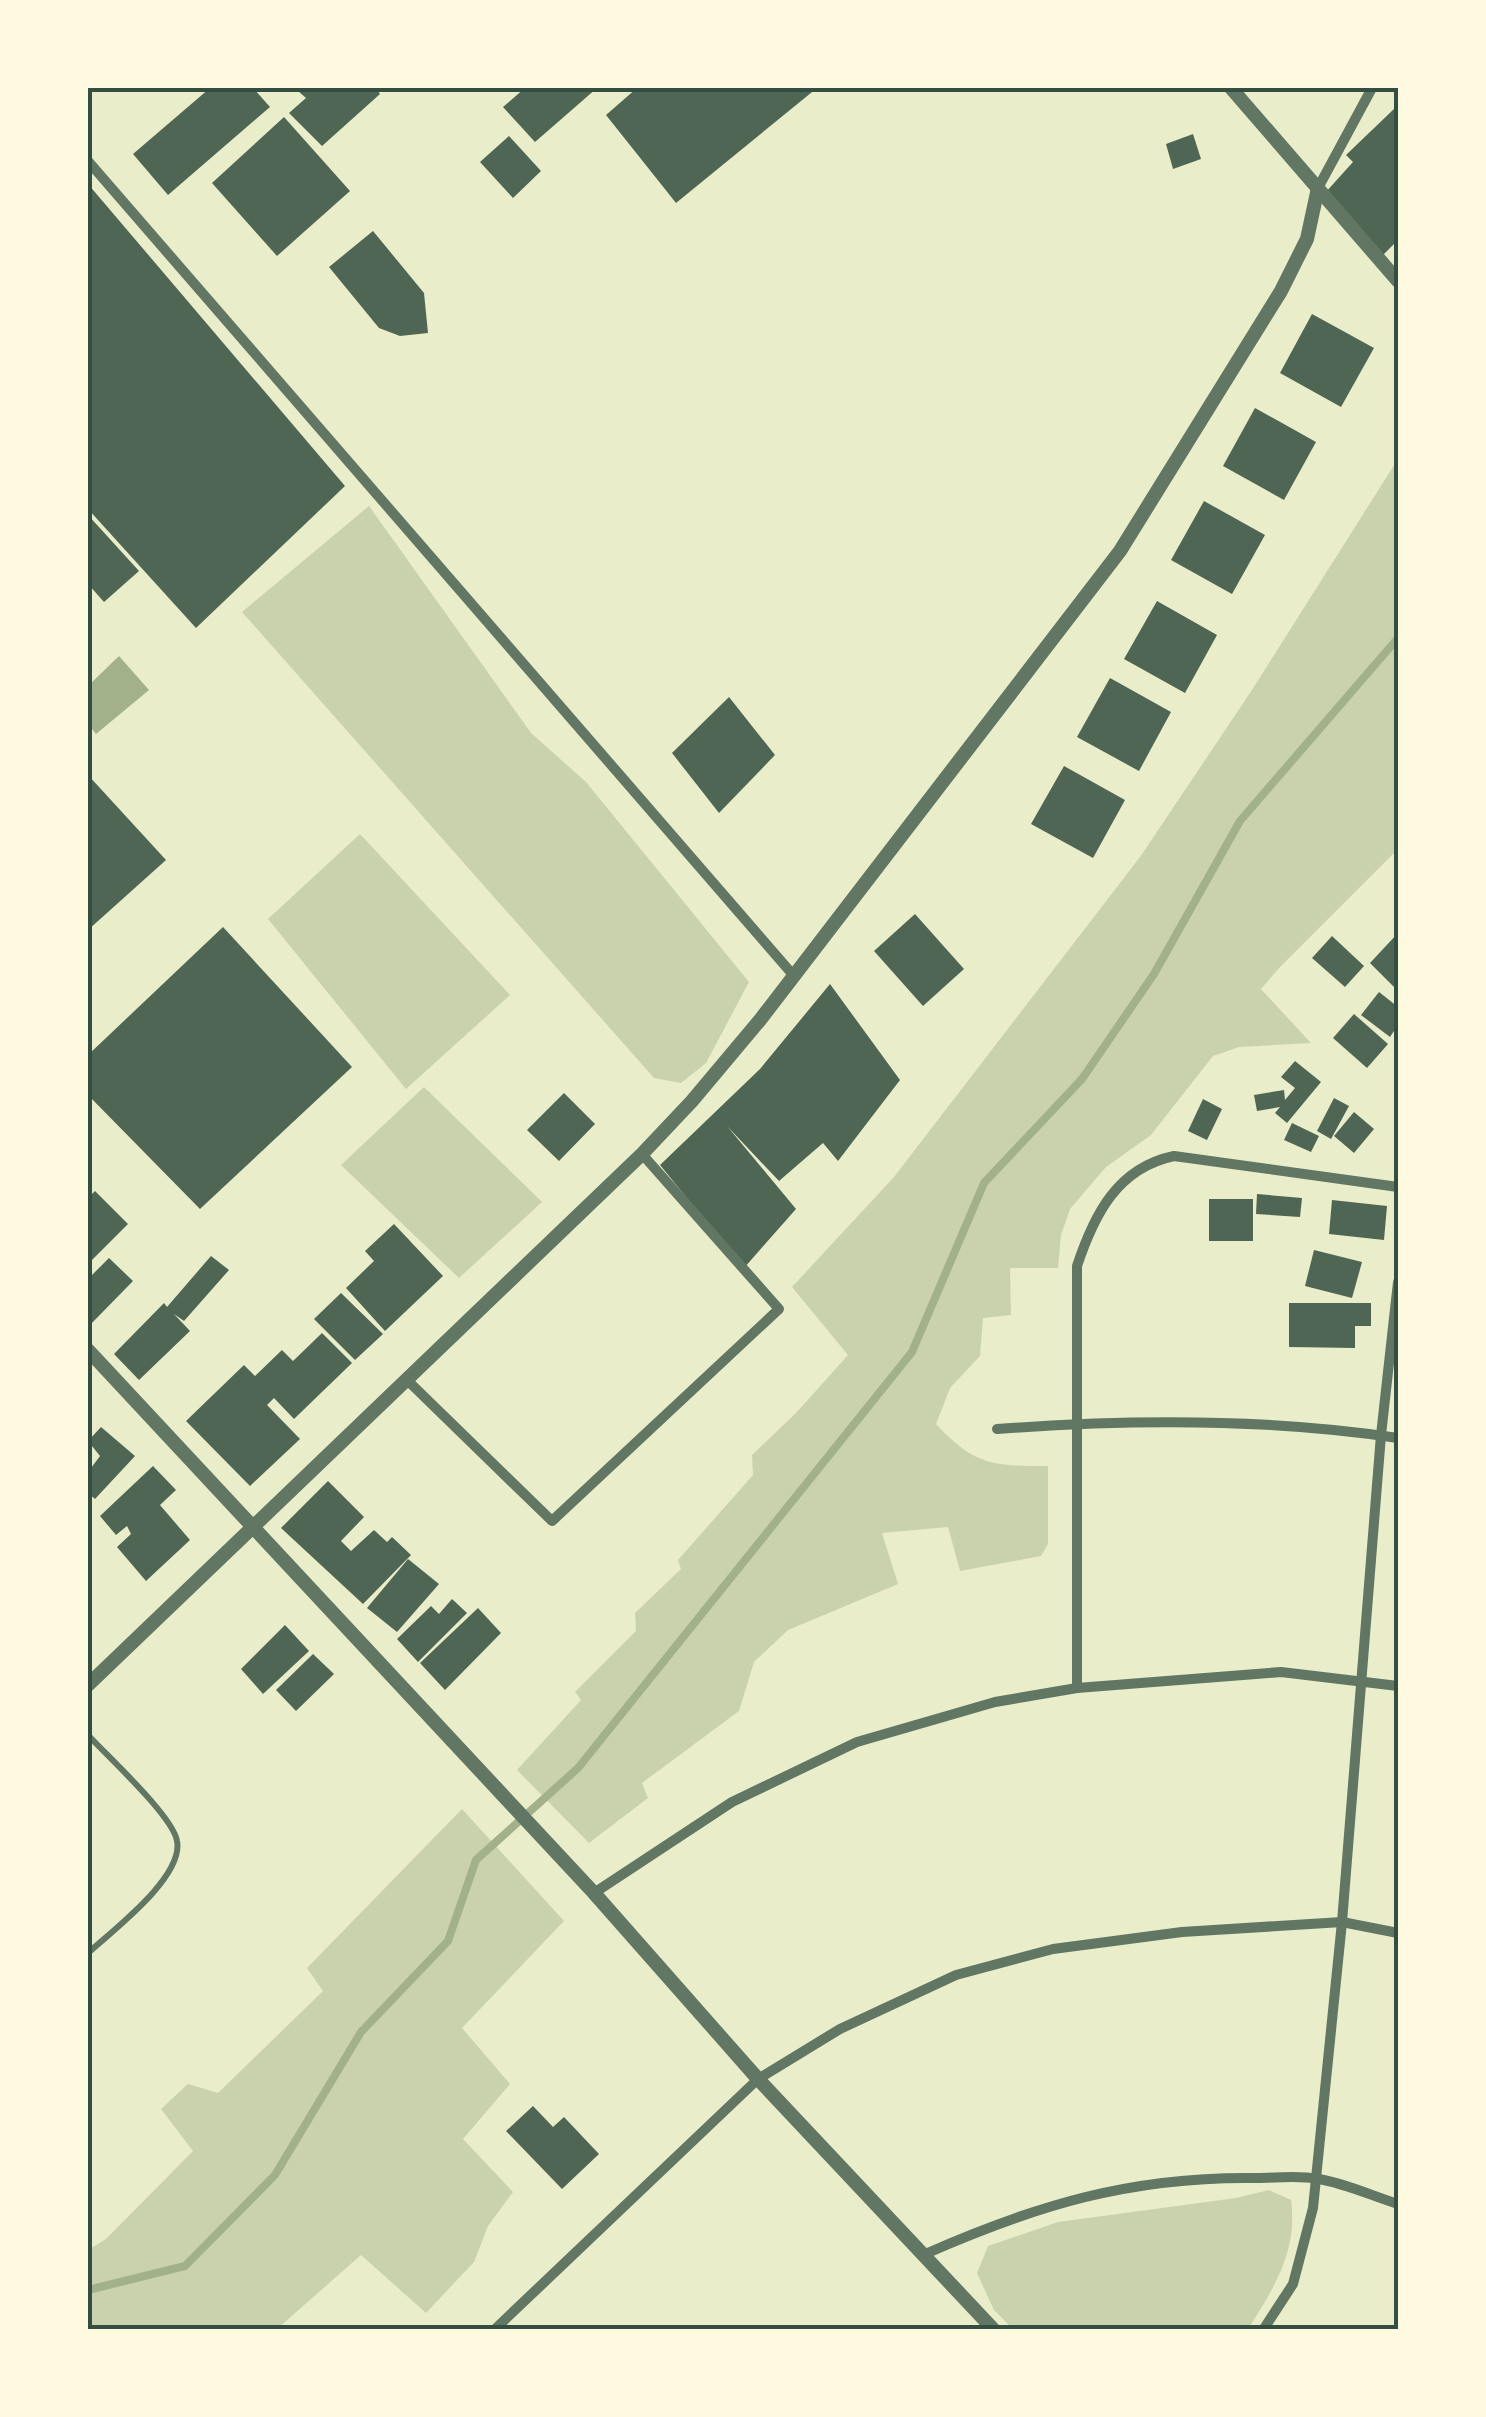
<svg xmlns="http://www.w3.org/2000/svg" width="1486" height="2417" font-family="'Exo 2',sans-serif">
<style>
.green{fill:#cad2ad}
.water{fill:#a3b18a}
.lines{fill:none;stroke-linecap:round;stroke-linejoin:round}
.stream{stroke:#a3b18a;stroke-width:8}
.building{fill:#4f6655}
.service{stroke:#617663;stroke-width:6}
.minor{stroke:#617663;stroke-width:10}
.tertiary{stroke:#617663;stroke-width:14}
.neatline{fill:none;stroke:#344e41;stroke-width:4}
</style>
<rect width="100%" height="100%" fill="#e9edc9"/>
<!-- green -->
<g class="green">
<path d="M1398,459V849L1280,967L1261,989L1311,1043L1239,1047L1213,1056L1151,1135L1106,1167L1070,1209L1061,1235L1058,1268H1010L1011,1315L983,1318L980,1356L950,1388L936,1424C975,1466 993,1466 1048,1466V1544L1041,1556L960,1571L948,1527L882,1533L898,1584L788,1630L754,1662L739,1711L642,1783L648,1798L589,1843L517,1770L581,1700L575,1692L636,1631L635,1613L681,1569L678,1560L753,1475L752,1455L797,1412L848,1355L792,1287L894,1177L1140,857L1250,693Z"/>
<path d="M369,506L531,733L586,782L749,982L706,1063L681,1083L654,1078L242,612Z"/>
<path d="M360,834L510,995L406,1089L268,919Z"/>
<path d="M424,1087L542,1202L459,1278L341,1165Z"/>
<path d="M462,1809L564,1921L462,2028L510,2084L463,2139L513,2192L488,2226L474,2262L426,2313L361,2255L277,2329H88V2250L106,2239L193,2151L161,2109L188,2084L218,2093L323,1991L307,1968Z"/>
<path d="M1269,2190L1291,2200C1298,2251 1274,2288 1248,2329H1013L994,2310L977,2273L988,2246L1058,2222L1236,2198Z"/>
</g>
<!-- water -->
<path class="water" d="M119,656L149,690L96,734L88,724V686Z"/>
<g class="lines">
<!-- stream -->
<path class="stream" d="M88,2290L185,2266L275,2175L361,2032L448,1941L476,1860L578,1768L912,1352L984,1183L1082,1079L1154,974L1240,821L1398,638"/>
</g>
<!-- building -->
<g class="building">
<path d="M210,88H253L270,107L168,195L133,154Z"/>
<path d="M301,88H376L380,94L322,146L289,113L306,98L298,91Z"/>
<path d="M525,88H597L535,142L503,107Z"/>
<path d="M637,88H817L676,203L606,115Z"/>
<path d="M1395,108L1398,112V240L1381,257L1325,193L1353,162L1346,155Z"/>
<path d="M284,117L350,191L277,256L212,183Z"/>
<path d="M1193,134L1201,159L1173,169L1166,144Z"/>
<path d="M509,136L541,171L513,198L480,162Z"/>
<path d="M88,184L345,486L196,628L88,509Z"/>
<path d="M373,231L424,293L428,333L400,336L379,328L329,267Z"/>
<path d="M1312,314L1374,348L1341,407L1280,373Z"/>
<path d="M1255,408L1316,442L1284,500L1223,466Z"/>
<path d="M1204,501L1265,535L1232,594L1171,560Z"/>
<path d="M88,515L139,571L104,602L88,584Z"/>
<path d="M1157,601L1217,635L1185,693L1124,659Z"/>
<path d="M1110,678L1171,712L1139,771L1077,737Z"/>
<path d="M729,697L775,755L719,813L672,753Z"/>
<path d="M1064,766L1125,800L1093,858L1031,824Z"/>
<path d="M88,775L166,860L88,930Z"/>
<path d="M915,914L964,969L923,1006L874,951Z"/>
<path d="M223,927L352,1067L200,1209L88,1095V1055Z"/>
<path d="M1398,933V991L1370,963Z"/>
<path d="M1332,936L1364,966L1345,987L1312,958Z"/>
<path d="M830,984L900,1080L838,1161L823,1143L779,1181L727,1126L796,1209L744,1268L660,1165L760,1069Z"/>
<path d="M1379,992L1398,1007V1025L1390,1037L1361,1015Z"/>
<path d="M1354,1014L1388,1044L1367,1068L1333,1038Z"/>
<path d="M1295,1061L1321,1082L1287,1123L1275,1113L1280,1107L1257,1111L1254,1095L1284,1090L1285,1100L1295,1088L1281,1077Z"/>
<path d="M564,1093L595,1124L559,1161L527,1130Z"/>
<path d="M1334,1098L1349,1106L1331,1139L1317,1131Z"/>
<path d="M1203,1099L1222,1109L1207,1140L1188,1131Z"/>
<path d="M1354,1112L1374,1129L1354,1153L1334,1136Z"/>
<path d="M1292,1123L1319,1136L1311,1152L1284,1140Z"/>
<path d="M95,1191L128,1224L88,1264V1198Z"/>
<path d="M1257,1194L1302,1198L1300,1217L1256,1214Z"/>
<rect x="1209" y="1199" width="44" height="42"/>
<path d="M1332,1200L1387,1206L1384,1240L1329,1234Z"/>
<path d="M394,1224L443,1276L385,1331L346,1288L374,1261L365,1251Z"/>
<path d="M1314,1250L1362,1262L1352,1298L1305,1286Z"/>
<path d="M211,1256L229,1270L184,1321L174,1314L190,1331L139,1380L114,1354L164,1303L167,1307Z"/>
<path d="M109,1258L133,1281L88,1327V1279Z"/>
<path d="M341,1293L383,1334L355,1360L314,1319Z"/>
<path d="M1289,1303H1371V1326H1355V1348L1289,1347Z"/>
<path d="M322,1333L352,1363L294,1419L274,1398L267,1405L300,1439L250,1486L186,1421L244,1365L255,1376L282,1350L293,1361Z"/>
<path d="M101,1427L135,1456L95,1499L88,1493V1472L100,1456L88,1441Z"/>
<path d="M153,1466L176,1490L160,1505L190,1540L146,1581L117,1547L131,1534L127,1526L116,1535L100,1516Z"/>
<path d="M328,1481L364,1517L341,1541L351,1551L374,1530L387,1542L392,1537L411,1555L363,1604L281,1528Z"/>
<path d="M408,1559L439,1584L397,1632L367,1608Z"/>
<path d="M452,1599L467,1613L418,1662L397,1639L431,1606L439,1614Z"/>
<path d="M478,1608L501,1633L445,1690L420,1663Z"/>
<path d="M285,1625L309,1651L263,1694L241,1669Z"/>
<path d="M313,1654L334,1674L296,1711L276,1690Z"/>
<path d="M533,2106L553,2127L564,2117L599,2154L562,2189L506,2131Z"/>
</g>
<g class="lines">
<!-- service -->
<path class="service" d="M88,1735C107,1756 173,1816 177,1841C184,1877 112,1931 88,1953"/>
<!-- minor -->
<g class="minor">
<path d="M88,161L794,976"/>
<path d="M1318,188L1372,88"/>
<path d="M406,1379L552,1521L779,1309L642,1154"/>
<path d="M997,1429C1130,1419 1266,1418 1398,1438"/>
<path d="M1077,1688V1266C1094,1215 1117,1168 1174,1156L1398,1187"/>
<path d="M594,1893L732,1802L857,1742L995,1702L1077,1688L1281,1672L1398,1686"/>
<path d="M923,2255C1036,2205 1132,2176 1257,2178C1276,2178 1299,2175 1318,2179C1345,2183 1372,2196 1398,2204"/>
<path d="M494,2330L758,2079L840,2029L956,1975L1053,1949L1182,1932L1342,1922L1398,1933"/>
<path d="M1263,2330L1293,2284L1313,2208L1342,1922L1381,1435L1398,1282"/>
</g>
<!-- tertiary -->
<g class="tertiary">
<path d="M1231,88L1398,281"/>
<path d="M88,1350L594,1893L758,2079L994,2330"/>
<path d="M88,1685L642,1154L692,1101L760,1020L1120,551L1281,291L1307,239L1318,188"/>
</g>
</g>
<!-- border -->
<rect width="1486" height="2417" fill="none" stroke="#fefae0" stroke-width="180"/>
<rect x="90" y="90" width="1306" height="2237" class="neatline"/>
</svg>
